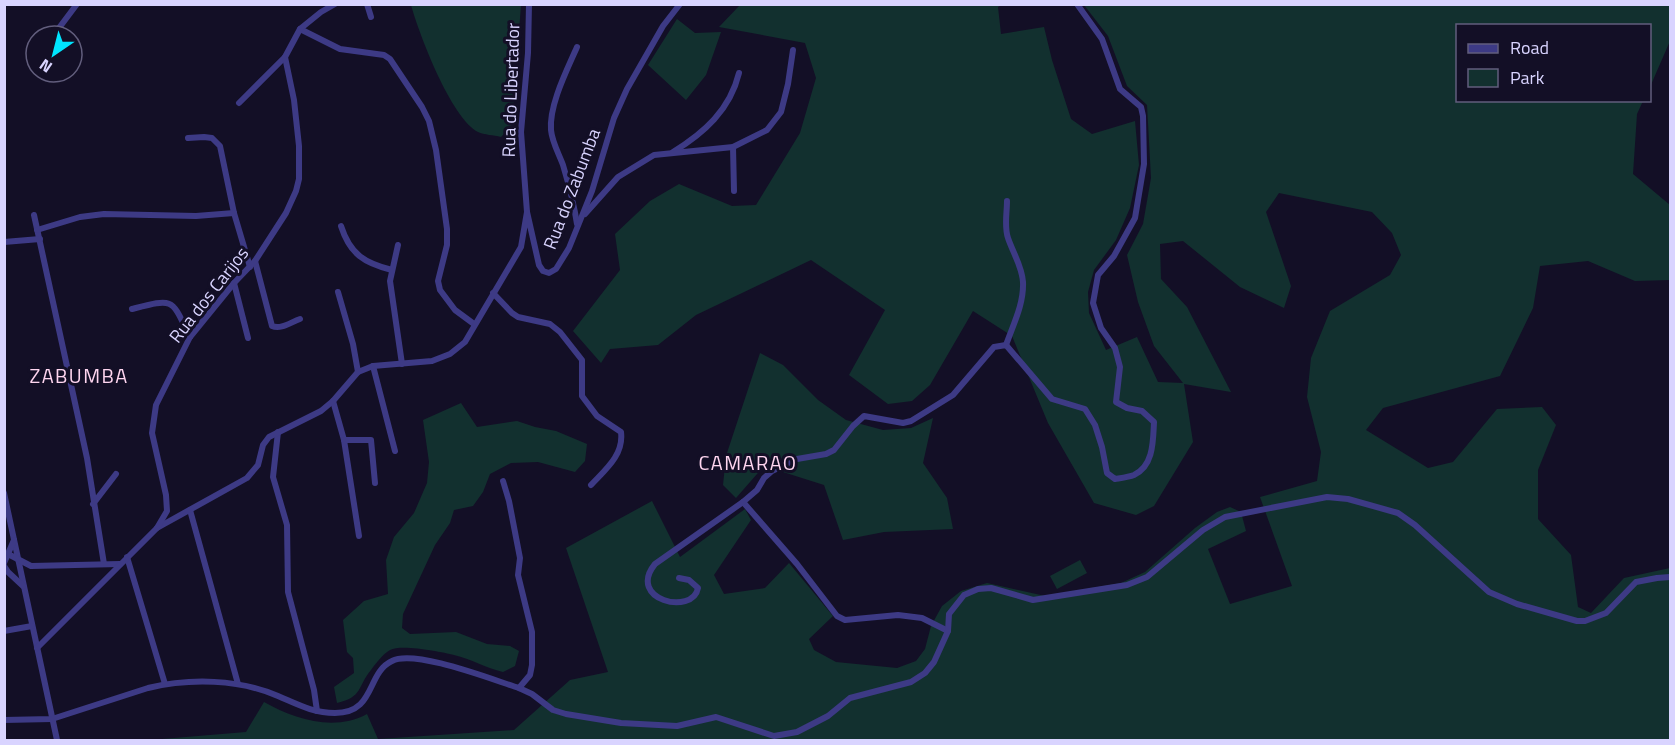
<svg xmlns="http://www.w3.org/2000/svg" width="1675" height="745" font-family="'Titillium Web',sans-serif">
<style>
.green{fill:#12302f}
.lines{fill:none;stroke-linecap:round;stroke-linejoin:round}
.minor{stroke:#3d3a85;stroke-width:6}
.labels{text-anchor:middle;stroke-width:6;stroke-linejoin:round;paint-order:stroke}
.street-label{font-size:18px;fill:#d9d4ff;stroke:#130f26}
.neighbourhood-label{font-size:20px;letter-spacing:1.5px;fill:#ffd6f0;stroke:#130f26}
</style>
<rect width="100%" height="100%" fill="#130f26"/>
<!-- green -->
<g class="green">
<path d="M411,5H521L512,125L501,137C494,135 484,135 478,132C451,118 419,34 411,5Z"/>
<path d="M740,5H1001L998,7L1001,34L1044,27L1052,60L1071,119L1092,134L1135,121L1139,165L1130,208L1116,240L1094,270L1088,292L1089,313L1106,350L1137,337L1158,382L1183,383L1154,346L1138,302L1127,255L1143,224L1151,178L1147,105L1127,86L1108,36L1084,5H1670V41L1650,87V26H1458V100L1643,101L1637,114L1633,174L1670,205V280L1635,281L1588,261L1540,266L1533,308L1500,376L1383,408L1366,430L1428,468L1453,462L1497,409L1542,407L1556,425L1538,470V519L1571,555L1578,607L1591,613L1624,578L1670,568V740H150L246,732L264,702C294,719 334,732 367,714L378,739L514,730L570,680L608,672L566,548L652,501L680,557L745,509L751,520L714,575L724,594L765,588L789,563L833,616L809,639L814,650L836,662L897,668L916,661L925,649L931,626L942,606L961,591L987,583L1045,596L1121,583L1145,572L1195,528L1217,512L1230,507L1241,512L1246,531L1208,549L1230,604L1292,586L1260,497L1317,481L1321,452L1307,397L1311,358L1330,311L1390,275L1401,255L1392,233L1372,212L1279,193L1266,212L1291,286L1284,308L1240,287L1183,241L1160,244L1161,279L1187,307L1231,392L1184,384L1193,442L1154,506L1136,515L1094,503L1048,423L1012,336L973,311L930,385L912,401L888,404L849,375L885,310L811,260L696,315L658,345L610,349L601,363L573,331L620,270L615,234L650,201L679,184L732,206L756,205L800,133L816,78L805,43L719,27Z"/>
<path d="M677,19L695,33L721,32L706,75L686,100L648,65Z"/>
<path d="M760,353L783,365L818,400L846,420L883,430L911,428L933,418L923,463L947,498L953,529L884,532L843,540L824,485L764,466L736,498L723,485L726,456Z"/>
<path d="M461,403L477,427L517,421L535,427L556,431L587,444L585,461L575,472L538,462L511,463L490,474L483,492L473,506L454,510L450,523L435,545L403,614L402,628L410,634L456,632L487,644L510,646L519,651L515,666L503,672C486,668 471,659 454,655C441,652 402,644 390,650C383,654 376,663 371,670C357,687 363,697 337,703L334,687L354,673L353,658L347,652L343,620L364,601L388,594L386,560L394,537L414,513L427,483L429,462L423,420Z"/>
<path d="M1080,560L1087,573L1057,589L1050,576Z"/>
</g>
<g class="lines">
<!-- minor -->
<g class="minor">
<path d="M367,4L371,17"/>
<path d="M300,29L340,49L384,55L390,59L422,107L429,121L436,150L447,229V245L438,281L440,290L455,310L474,324"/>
<path d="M53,36L77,4"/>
<path d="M577,47C567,70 549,105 551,130C552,142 559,154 563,165C569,185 574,204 577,224"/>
<path d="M239,103L285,57"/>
<path d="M188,138L204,137L212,138L220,146L234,213L250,267"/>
<path d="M733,147L734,191"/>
<path d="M673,152C704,133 730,110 739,73"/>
<path d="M527,212L521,132L528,53L529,4"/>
<path d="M585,214L618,177L654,155L733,147L767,130L781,112L788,84L793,50"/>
<path d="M34,215L87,458L104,564"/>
<path d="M341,226C350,254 364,263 392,270"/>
<path d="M37,230L80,217L104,214L196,216L234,213"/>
<path d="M4,242L40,239"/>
<path d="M398,245L390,281L402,364"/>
<path d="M255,261L272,326C281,330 291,322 300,319"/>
<path d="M234,283L248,338"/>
<path d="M338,292L353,344L358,372"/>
<path d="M493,293L512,313L518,317L550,324L560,332L582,360V396L597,416L621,432C624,455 605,470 591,485"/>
<path d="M132,309C175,298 171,298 190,337"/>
<path d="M1006,345C1013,325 1024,304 1023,282C1022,266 1013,253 1008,238C1004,227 1007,213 1007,201"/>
<path d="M373,366L395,451"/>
<path d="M333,401L344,440L359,536"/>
<path d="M278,432L273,477L287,525L288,592L314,690L317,711"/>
<path d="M344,440H371L375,483"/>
<path d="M503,481L509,501L520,558L518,575L532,632V665L530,675L519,688"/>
<path d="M4,493L57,740"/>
<path d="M743,502L797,564L837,616L845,620L898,615L922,618L948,631"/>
<path d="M93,504L116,474"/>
<path d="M190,510L238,684"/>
<path d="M157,528L247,478L258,465L263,445L269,437L321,411L333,401L358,372L373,366L432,361L450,354L465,342L521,247L527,212L539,265L543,271L549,273L556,269L569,248L592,191L614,118L627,89L663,26L680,4"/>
<path d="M8,554L31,566L120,564"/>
<path d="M127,557L165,684"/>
<path d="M4,563L14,540"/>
<path d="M4,566L8,572L23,586"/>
<path d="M679,578L689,580L698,588C693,616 626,600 655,564L743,502L757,490L764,478L772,471L797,459L826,454L834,450L853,426L864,416L903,423L911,421L953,395L994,347L1006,345L1052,399L1085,409L1095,425L1102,447L1107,473L1115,479C1121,478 1129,477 1134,475C1154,466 1153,440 1154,422L1142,411L1127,408L1116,402L1120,367L1115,348L1101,328L1093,303L1098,275L1114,256L1135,218L1144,164L1143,116L1141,107L1120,89L1102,39L1077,4"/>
<path d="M4,631L32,626"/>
<path d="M37,648L157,528L167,511L166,495L152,433L156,405L190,337L234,283L255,261L286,213L296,191L299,179V146L294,100L285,57L300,29L321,12L335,4"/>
<path d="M4,720L52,719L148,688C190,678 239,679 278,696C297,704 313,713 335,713C376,713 366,673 392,661C415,649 493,680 519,688L532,694L553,710L566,714L621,723L677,726L716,717L774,736L797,732L828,716L850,698L911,682L925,673L934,662L948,631L949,614L964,595L978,589L991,588L1033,600L1127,585L1147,577L1203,530L1225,517L1327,497L1348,499L1398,513L1415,525L1489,592L1517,604L1577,621H1585L1606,613L1636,582L1657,578L1670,577"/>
</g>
</g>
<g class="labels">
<!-- street labels -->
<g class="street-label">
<text transform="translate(511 90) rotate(-88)" y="6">Rua do Libertador</text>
<text transform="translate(572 189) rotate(-69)" y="6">Rua do Zabumba</text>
<text transform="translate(209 295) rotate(-52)" y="6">Rua dos Carijos</text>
</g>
<!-- neighbourhood labels -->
<g class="neighbourhood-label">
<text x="79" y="383">ZABUMBA</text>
<text x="748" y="470">CAMARAO</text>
</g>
</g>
<!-- border -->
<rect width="1675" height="745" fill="none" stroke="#d9d4ff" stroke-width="12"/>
<!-- legend -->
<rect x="1456" y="24" width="195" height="78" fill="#130f26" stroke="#625e7d" stroke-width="1.5"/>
<rect x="1468" y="44" width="30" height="9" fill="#3d3a85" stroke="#625e7d" stroke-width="1.5"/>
<text x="1510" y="54" font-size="18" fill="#d9d4ff">Road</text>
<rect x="1468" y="69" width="30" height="18" fill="#12302f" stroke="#625e7d" stroke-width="1.5"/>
<text x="1510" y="84" font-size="18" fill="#d9d4ff">Park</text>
<!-- north arrow -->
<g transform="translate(54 54) rotate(215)"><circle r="28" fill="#130f26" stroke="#625e7d" stroke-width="1.5"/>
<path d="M0-4.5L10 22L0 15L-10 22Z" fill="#00e5ff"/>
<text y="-9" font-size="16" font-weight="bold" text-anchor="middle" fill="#d9d4ff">N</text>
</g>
</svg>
